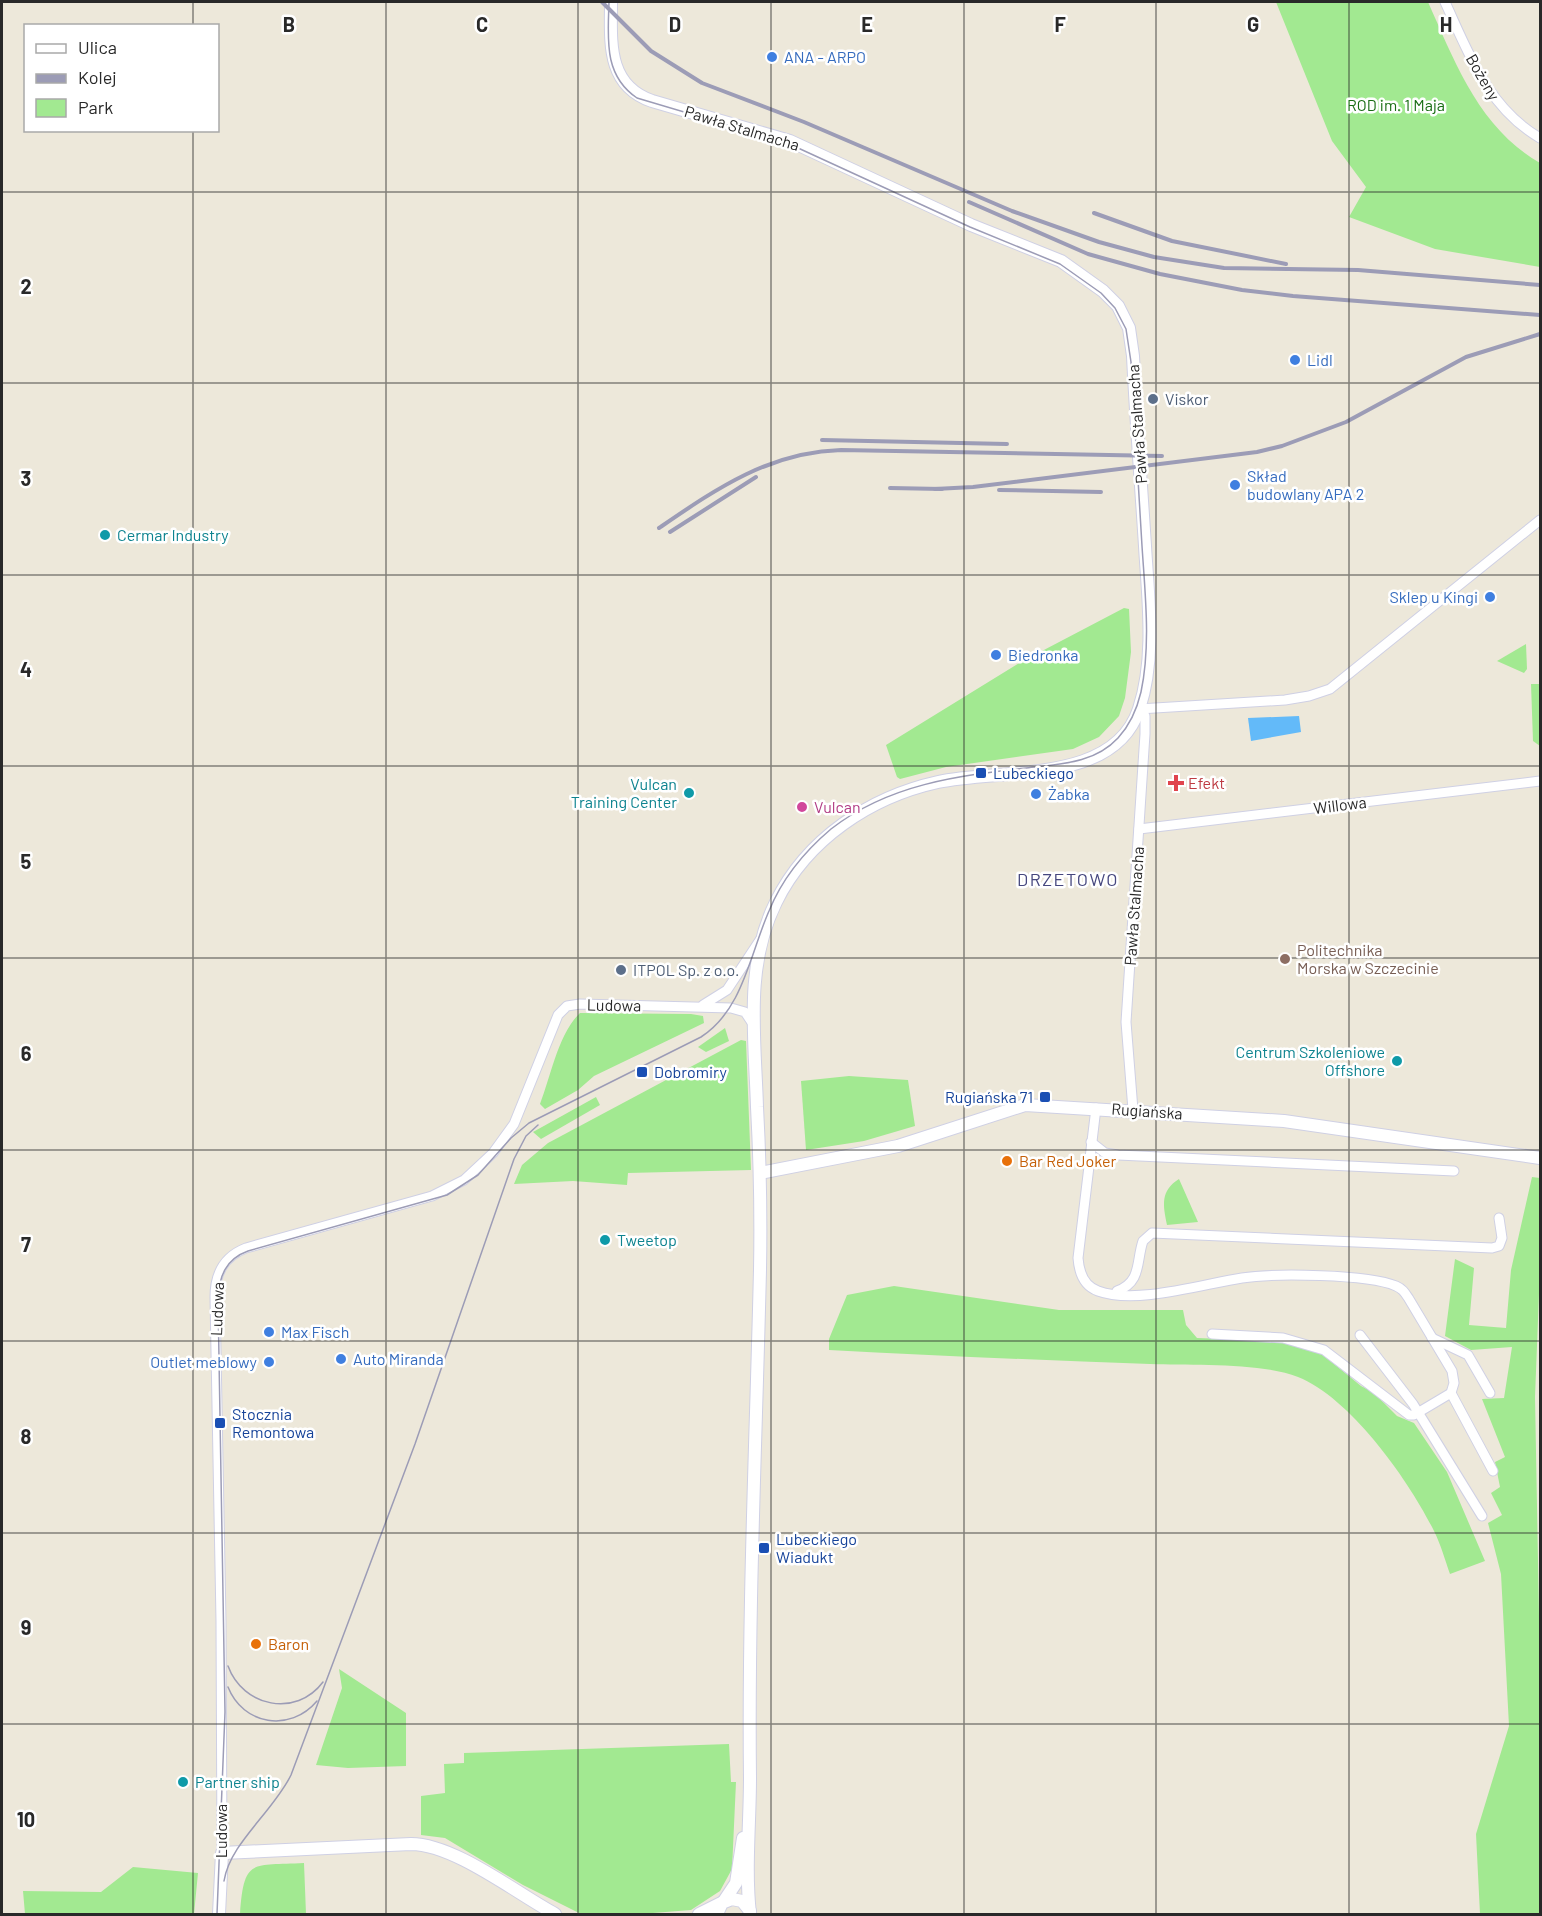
<svg xmlns="http://www.w3.org/2000/svg" width="1542" height="1916" font-family="Barlow,sans-serif">
<style>
.green{fill:#a2e991}
.water{fill:#63baf9}
.lines{fill:none;stroke-linecap:round;stroke-linejoin:round}
.minor-casing{stroke:#cfd0e4;stroke-width:11}
.tertiary-casing{stroke:#cfd0e4;stroke-width:14}
.minor{stroke:#fff;stroke-width:9}
.tertiary{stroke:#fff;stroke-width:12}
.tram{stroke:#9c9cb6;stroke-width:1.5}
.rail{stroke:#9c9cb6;stroke-width:4}
.grid{fill:none;stroke:#292929;stroke-width:1.5;stroke-opacity:0.55}
.shop-dot{fill:#3f7fe0;stroke:#fff;stroke-width:2}
.service-dot{fill:#5c6f8a;stroke:#fff;stroke-width:2}
.culture-dot{fill:#0f9aa8;stroke:#fff;stroke-width:2}
.transit-dot{fill:#1a4fb4;stroke:#fff;stroke-width:2}
.health-dot{fill:#e0444e;stroke:#fff;stroke-width:2}
.hotel-dot{fill:#d1479c;stroke:#fff;stroke-width:2}
.education-dot{fill:#8d6e63;stroke:#fff;stroke-width:2}
.food-dot{fill:#e8710a;stroke:#fff;stroke-width:2}
.labels{text-anchor:middle;stroke-width:5;stroke-linejoin:round;paint-order:stroke}
.shop-label{font-size:16px;fill:#366cbe;stroke:#fff;text-anchor:start}
.street-label{font-size:16px;fill:#292929;stroke:#fff}
.park-label{font-size:16px;fill:#186d13;stroke:#fff}
.service-label{font-size:16px;fill:#4e5e75;stroke:#fff;text-anchor:start}
.culture-label{font-size:16px;fill:#0d838f;stroke:#fff;text-anchor:start}
.transit-label{font-size:16px;fill:#164399;stroke:#fff;text-anchor:start}
.health-label{font-size:16px;fill:#be3a42;stroke:#fff;text-anchor:start}
.hotel-label{font-size:16px;fill:#b23c85;stroke:#fff;text-anchor:start}
.education-label{font-size:16px;fill:#785e54;stroke:#fff;text-anchor:start}
.food-label{font-size:16px;fill:#c56008;stroke:#fff;text-anchor:start}
.neighbourhood-label{font-size:18px;letter-spacing:1.5px;fill:#46477e;stroke:#fff}
.grid-label{font-size:20px;text-anchor:middle;font-weight:bold;fill:#292929;stroke:#fff;stroke-width:5;stroke-linejoin:round;paint-order:stroke}
</style>
<rect width="100%" height="100%" fill="#ede8da"/>
<!-- green -->
<g class="green">
<path d="M1276,2H1428C1455,62 1479,128 1540,163V267L1435,249L1349,217L1366,187L1332,141Z"/>
<path d="M1124,608L1129,609L1131,652L1125,698L1119,716L1099,737L1073,749L946,767L900,779L897,777L886,745L1021,662Z"/>
<path d="M1526,644L1527,669L1524,673L1497,661Z"/>
<path d="M1531,684H1540V746L1533,741Z"/>
<path d="M580,1013L691,1014L703,1016L704,1023L594,1076L578,1090L545,1109L540,1104C551,1076 558,1034 580,1013Z"/>
<path d="M725,1028L729,1041L706,1052L698,1047Z"/>
<path d="M741,1040L746,1041L751,1170L628,1173L627,1185L573,1181L514,1184L522,1165L548,1143Z"/>
<path d="M849,1076L908,1080L915,1126L864,1141L806,1150L801,1081Z"/>
<path d="M596,1097L600,1105L541,1139L533,1132Z"/>
<path d="M1532,1177L1540,1178V1268L1535,1397L1540,1670V1914H1480L1476,1834L1509,1726L1501,1574L1488,1523L1502,1515L1491,1493L1500,1487L1495,1462L1505,1457L1482,1399L1504,1398L1512,1347L1471,1350L1445,1336L1455,1259L1474,1268L1469,1325L1506,1328L1511,1270Z"/>
<path d="M1179,1179L1198,1222L1167,1225C1163,1205 1160,1191 1179,1179Z"/>
<path d="M894,1286L1059,1310H1183L1186,1325L1197,1338L1281,1341L1322,1354L1361,1386L1373,1392L1397,1416L1414,1423L1447,1472L1485,1561L1450,1574C1445,1560 1441,1545 1434,1531C1410,1482 1351,1398 1298,1377C1260,1362 1192,1366 1150,1364C1043,1360 936,1356 829,1350V1339L847,1295Z"/>
<path d="M339,1669L406,1713V1766L348,1768L316,1765L342,1688Z"/>
<path d="M729,1744L731,1782H736L732,1869L720,1891L691,1910L640,1914H581L523,1885L445,1838L421,1835V1796L445,1793L444,1764L464,1763V1753Z"/>
<path d="M304,1863L306,1914H240C244,1857 252,1866 304,1863Z"/>
<path d="M133,1867L198,1873L194,1914H25L23,1891L101,1892Z"/>
</g>
<!-- water -->
<path class="water" d="M1299,716L1301,732L1251,741L1248,718Z"/>
<g class="lines">
<!-- minor casing -->
<g class="minor-casing">
<g id="minor">
<path d="M1445,2C1469,54 1488,108 1540,138"/>
<path d="M1139,709L1285,700L1309,696L1330,689L1540,520"/>
<path d="M1139,829L1540,781"/>
<path d="M703,1005L727,990L760,940"/>
<path d="M1096,1108L1078,1258C1079,1272 1084,1286 1098,1291C1136,1305 1203,1284 1242,1278C1274,1273 1368,1274 1396,1286C1403,1289 1405,1293 1409,1299L1452,1371L1454,1383L1451,1393L1493,1471"/>
<path d="M1133,1110L1126,1022L1145,734V716L1139,709"/>
<path d="M1091,1142L1105,1153L1118,1155L1454,1171"/>
<path d="M1117,1291C1142,1282 1136,1261 1143,1241L1152,1233L1492,1248L1499,1246L1502,1238L1499,1218"/>
<path d="M1212,1334L1283,1338L1324,1350L1409,1415H1414L1451,1393"/>
<path d="M1360,1335L1413,1404L1482,1516"/>
<path d="M1432,1338L1468,1355L1490,1393"/>
<path d="M222,1853L221,1621L215,1297C215,1274 223,1257 246,1248L432,1196L464,1180L493,1153L514,1124L558,1015L567,1006L580,1004L731,1008L745,1012L753,1024"/>
</g>
</g>
<!-- tertiary casing -->
<g class="tertiary-casing">
<g id="tertiary">
<path d="M611,2C611,41 606,85 652,101L790,141L971,225L1061,261L1103,291L1118,306L1129,328L1133,356C1136,419 1141,483 1145,546C1148,598 1156,658 1139,709C1114,785 1002,768 938,782C870,797 807,839 776,902C744,966 755,1038 757,1107C760,1162 761,1216 760,1270C756,1440 748,1609 750,1778C750,1823 745,1870 750,1914"/>
<path d="M760,1173L898,1146L1025,1105L1284,1121L1540,1158"/>
<path d="M724,1901L736,1883L743,1838"/>
<path d="M219,1914L222,1853L411,1844C454,1844 516,1893 555,1914"/>
<path d="M699,1914L721,1903"/>
<path d="M717,1914L722,1903L732,1899L742,1901L750,1911"/>
</g>
</g>
<!-- minor -->
<use href="#minor" class="minor"/>
<!-- tertiary -->
<use href="#tertiary" class="tertiary"/>
<!-- tram -->
<g class="tram">
<path d="M228,1666C243,1707 296,1718 323,1682"/>
<path d="M228,1687C243,1725 290,1733 317,1701"/>
<path d="M224,1881C230,1843 273,1812 291,1775L415,1444L514,1159L526,1136L538,1125"/>
<path d="M217,1914L225,1712L218,1299C219,1276 226,1259 248,1251L447,1195L478,1175L511,1138L529,1123L701,1037C743,1010 750,954 769,911C782,879 805,851 831,829C889,784 957,776 1026,768C1059,764 1094,764 1118,738C1130,725 1137,709 1141,692C1151,645 1145,593 1142,546C1138,485 1135,423 1131,362L1126,329L1115,308L1101,293L1060,264L970,227L785,142L637,98C603,75 608,38 609,2"/>
</g>
<!-- rail -->
<g class="rail">
<path d="M602,2L651,51L702,83L804,122L1012,211L1099,242L1154,257L1224,268L1358,270L1540,285"/>
<path d="M969,202L1088,254L1160,274L1242,290L1293,296L1540,315"/>
<path d="M1094,213L1172,241L1286,264"/>
<path d="M822,440L1007,444"/>
<path d="M890,488L942,489"/>
<path d="M935,489L973,487L1257,452L1282,446L1346,422L1466,357L1540,334"/>
<path d="M999,490L1101,492"/>
<path d="M659,528C716,489 769,452 841,450L1162,456"/>
<path d="M670,532L756,477"/>
</g>
</g>
<!-- grid -->
<path class="grid" d="M193,2V26M386,2V1914M578,2V1914M771,2V1914M964,2V1914M1156,2V1914M1349,2V1914M193,130V1914M2,192H1540M2,383H1540M2,575H1540M2,766H1540M2,958H1540M2,1150H1540M2,1341H1540M2,1533H1540M2,1724H1540"/>
<!-- markers -->
<g class="shop-dot">
<circle cx="772" cy="57" r="6"/>
<circle cx="1295" cy="360" r="6"/>
<circle cx="1235" cy="485" r="6"/>
<circle cx="1490" cy="597" r="6"/>
<circle cx="996" cy="655" r="6"/>
<circle cx="1036" cy="794" r="6"/>
<circle cx="269" cy="1332" r="6"/>
<circle cx="341" cy="1359" r="6"/>
<circle cx="269" cy="1362" r="6"/>
</g>
<g class="service-dot">
<circle cx="1153" cy="399" r="6"/>
<circle cx="621" cy="970" r="6"/>
</g>
<g class="culture-dot">
<circle cx="105" cy="535" r="6"/>
<circle cx="689" cy="793" r="6"/>
<circle cx="1397" cy="1061" r="6"/>
<circle cx="605" cy="1240" r="6"/>
<circle cx="183" cy="1782" r="6"/>
</g>
<g class="transit-dot">
<rect x="975" y="767" width="12" height="12" rx="3"/>
<rect x="636" y="1066" width="12" height="12" rx="3"/>
<rect x="1039" y="1091" width="12" height="12" rx="3"/>
<rect x="214" y="1417" width="12" height="12" rx="3"/>
<rect x="758" y="1542" width="12" height="12" rx="3"/>
</g>
<path class="health-dot" d="M1173 774h6v6h6v6h-6v6h-6v-6h-6v-6h6z"/>
<circle class="hotel-dot" cx="802" cy="807" r="6"/>
<circle class="education-dot" cx="1285" cy="959" r="6"/>
<g class="food-dot">
<circle cx="1007" cy="1161" r="6"/>
<circle cx="256" cy="1644" r="6"/>
</g>
<g class="labels">
<!-- shop labels -->
<g class="shop-label">
<text x="784" y="63">ANA - ARPO</text>
<text x="1307" y="366">Lidl</text>
<text x="1247" y="482">Skład<tspan x="1247" dy="18">budowlany APA 2</tspan></text>
<text x="1478" y="603" text-anchor="end">Sklep u Kingi</text>
<text x="1008" y="661">Biedronka</text>
<text x="1048" y="800">Żabka</text>
<text x="281" y="1338">Max Fisch</text>
<text x="353" y="1365">Auto Miranda</text>
<text x="257" y="1368" text-anchor="end">Outlet meblowy</text>
</g>
<!-- street labels -->
<g class="street-label">
<text transform="translate(1483 77) rotate(60)" y="6">Bożeny</text>
<text transform="translate(742 128) rotate(17)" y="6">Pawła Stalmacha</text>
<text transform="translate(1137 424) rotate(-94)" y="6">Pawła Stalmacha</text>
<text transform="translate(1340 805) rotate(-7)" y="6">Willowa</text>
<text transform="translate(1134 906) rotate(-86)" y="6">Pawła Stalmacha</text>
<text transform="translate(614 1005) rotate(1)" y="6">Ludowa</text>
<text transform="translate(1147 1111) rotate(4)" y="6">Rugiańska</text>
<text transform="translate(217 1309) rotate(-88)" y="6">Ludowa</text>
<text transform="translate(221 1831) rotate(-90)" y="6">Ludowa</text>
</g>
<!-- park labels -->
<g class="park-label">
<text x="1396" y="111">ROD im. 1 Maja</text>
</g>
<!-- service labels -->
<g class="service-label">
<text x="1165" y="405">Viskor</text>
<text x="633" y="976">ITPOL Sp. z o.o.</text>
</g>
<!-- culture labels -->
<g class="culture-label">
<text x="117" y="541">Cermar Industry</text>
<text x="677" y="790" text-anchor="end">Vulcan<tspan x="677" dy="18">Training Center</tspan></text>
<text x="1385" y="1058" text-anchor="end">Centrum Szkoleniowe<tspan x="1385" dy="18">Offshore</tspan></text>
<text x="617" y="1246">Tweetop</text>
<text x="195" y="1788">Partner ship</text>
</g>
<!-- transit labels -->
<g class="transit-label">
<text x="993" y="779">Lubeckiego</text>
<text x="654" y="1078">Dobromiry</text>
<text x="1033" y="1103" text-anchor="end">Rugiańska 71</text>
<text x="232" y="1420">Stocznia<tspan x="232" dy="18">Remontowa</tspan></text>
<text x="776" y="1545">Lubeckiego<tspan x="776" dy="18">Wiadukt</tspan></text>
</g>
<!-- health labels -->
<g class="health-label">
<text x="1188" y="789">Efekt</text>
</g>
<!-- hotel labels -->
<g class="hotel-label">
<text x="814" y="813">Vulcan</text>
</g>
<!-- education labels -->
<g class="education-label">
<text x="1297" y="956">Politechnika<tspan x="1297" dy="18">Morska w Szczecinie</tspan></text>
</g>
<!-- food labels -->
<g class="food-label">
<text x="1019" y="1167">Bar Red Joker</text>
<text x="268" y="1650">Baron</text>
</g>
<!-- neighbourhood labels -->
<g class="neighbourhood-label">
<text x="1068" y="886">DRZETOWO</text>
</g>
</g>
<g class="grid-label">
<text x="289" y="32">B</text>
<text x="482" y="32">C</text>
<text x="675" y="32">D</text>
<text x="867" y="32">E</text>
<text x="1060" y="32">F</text>
<text x="1253" y="32">G</text>
<text x="1446" y="32">H</text>
<text x="26" y="294">2</text>
<text x="26" y="486">3</text>
<text x="26" y="677">4</text>
<text x="26" y="869">5</text>
<text x="26" y="1061">6</text>
<text x="26" y="1252">7</text>
<text x="26" y="1444">8</text>
<text x="26" y="1635">9</text>
<text x="26" y="1827">10</text>
</g>
<!-- border -->
<rect width="1542" height="1916" fill="none" stroke="#292929" stroke-width="6"/>
<!-- legend -->
<rect x="24" y="24" width="195" height="108" fill="#ffffff" stroke="#a9a9a9" stroke-width="1.5"/>
<rect x="36" y="44" width="30" height="9" fill="#ffffff" stroke="#a9a9a9" stroke-width="1.5"/>
<text x="78" y="54" font-size="18" fill="#292929">Ulica</text>
<rect x="36" y="74" width="30" height="9" fill="#9c9cb6" stroke="#a9a9a9" stroke-width="1.5"/>
<text x="78" y="84" font-size="18" fill="#292929">Kolej</text>
<rect x="36" y="99" width="30" height="18" fill="#a2e991" stroke="#a9a9a9" stroke-width="1.5"/>
<text x="78" y="114" font-size="18" fill="#292929">Park</text>
</svg>
